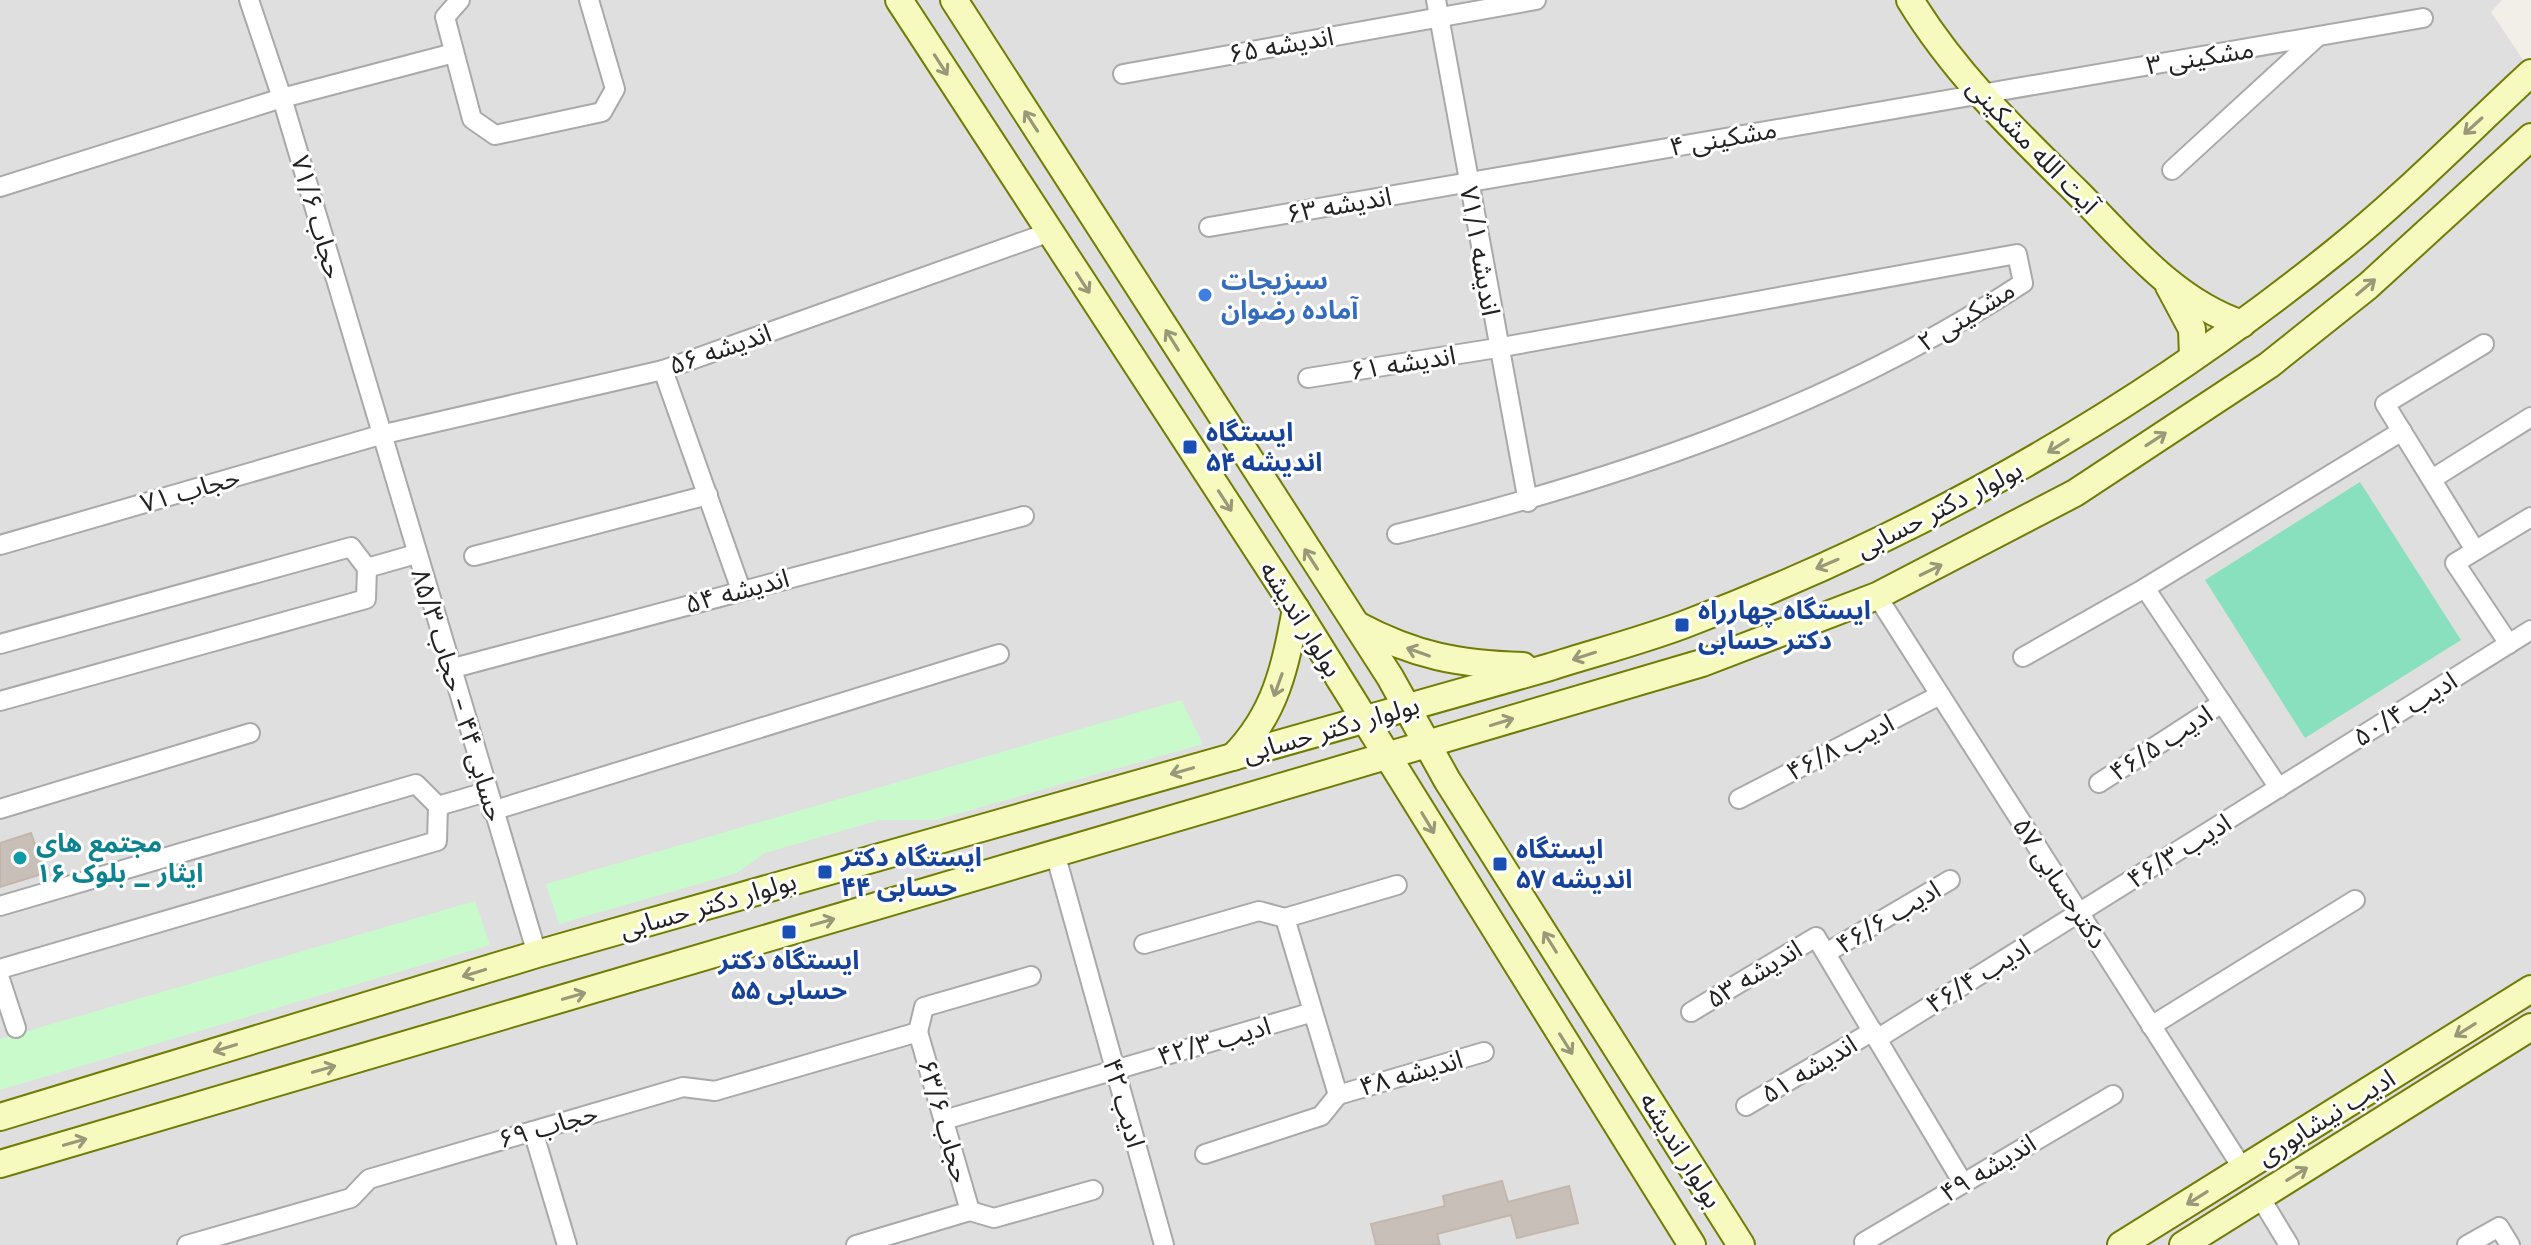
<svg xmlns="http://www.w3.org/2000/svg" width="2531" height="1245" font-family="'DM Sans','Noto Sans Arabic',sans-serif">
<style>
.residential{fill:#e0dfdf}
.park{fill:#c8facc}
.pitch{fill:#88e0be}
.building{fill:#c7bfb8;stroke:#c4b6ab;stroke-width:2}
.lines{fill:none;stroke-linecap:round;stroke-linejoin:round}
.street-casing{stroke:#a9a9a9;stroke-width:22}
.secondary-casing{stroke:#707d05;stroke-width:30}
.street{stroke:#fff;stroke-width:18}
.secondary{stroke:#f7fabf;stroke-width:26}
.oneway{stroke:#979978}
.shop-dot{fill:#3f7fe0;stroke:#fff;stroke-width:3}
.transit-dot{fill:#1a4fb4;stroke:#fff;stroke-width:3}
.culture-dot{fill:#0f9aa8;stroke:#fff;stroke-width:3}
.labels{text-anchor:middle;stroke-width:6;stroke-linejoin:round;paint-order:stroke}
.street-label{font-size:26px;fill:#222;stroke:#fff}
.shop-label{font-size:26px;font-weight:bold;fill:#366cbe;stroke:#fff;text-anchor:start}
.transit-label{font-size:26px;font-weight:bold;fill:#164399;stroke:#fff;text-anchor:start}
.culture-label{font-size:26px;font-weight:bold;fill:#0d838f;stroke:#fff;text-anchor:start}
</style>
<rect width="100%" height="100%" fill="#f2efe9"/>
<!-- residential -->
<path class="residential" d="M0,0H2502L2491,12L2531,72V1245H0Z"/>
<!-- park -->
<g class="park">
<path d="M1181,700L1203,744L936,820H880L765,853L737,873L559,924L546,884Z"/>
<path d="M475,901L490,945L0,1090V1039Z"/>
</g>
<!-- pitch -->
<path class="pitch" d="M2360,482L2461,640L2305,738L2205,580Z"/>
<!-- building -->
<g class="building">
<path d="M31,833L45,873L0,887V843Z"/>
<path d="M1502,1181L1508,1202L1569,1186L1578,1223L1517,1238L1511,1215L1437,1234L1440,1245H1376L1371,1224L1445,1206L1443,1196Z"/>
</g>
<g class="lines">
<!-- street casing -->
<g class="street-casing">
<g id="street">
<path d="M249,0L282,98L537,954"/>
<path d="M460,0L445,17L472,119L495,135L602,112L615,89L589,0"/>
<path d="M1436,0L1528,502"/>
<path d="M1123,74L1536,0"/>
<path d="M2172,170L2316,38"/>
<path d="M0,187L282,98L454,53"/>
<path d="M1209,227L2423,18"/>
<path d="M663,370L741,590"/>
<path d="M1308,378L1497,348L2017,254L2023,283C1830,409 1619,479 1397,534"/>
<path d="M2432,479L2531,417"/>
<path d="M0,545L380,435L663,370L1050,232"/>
<path d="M2475,550L2385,404L2484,344"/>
<path d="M474,556L708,495"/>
<path d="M367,568L416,554"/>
<path d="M2145,588L2279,788"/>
<path d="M1877,596L2243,1169"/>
<path d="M0,644L351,547L367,568L366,599L0,701"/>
<path d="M2509,644L2455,563L2531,517"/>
<path d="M2023,657L2145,588L2402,431"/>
<path d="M450,669L1024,516"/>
<path d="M2099,783L2222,703"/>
<path d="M1739,799L1940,695"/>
<path d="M438,806L486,792"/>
<path d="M0,809L250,733"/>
<path d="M492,811L999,654"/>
<path d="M1055,853L1164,1245"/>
<path d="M0,906L416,784L438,806L437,841L0,969"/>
<path d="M1285,918L1338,1095"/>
<path d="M1285,918L1397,885"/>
<path d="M1144,944L1259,911L1285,918"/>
<path d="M1826,953L1950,880"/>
<path d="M0,979L16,1028"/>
<path d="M1691,1012L1816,937L1963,1183"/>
<path d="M2151,1026L2355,900"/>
<path d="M918,1032L970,1211"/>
<path d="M918,1032L924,1007L1031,976"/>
<path d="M1877,1039L2531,630"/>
<path d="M1338,1095L1484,1052"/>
<path d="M1746,1106L1873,1031"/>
<path d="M944,1120L1313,1012"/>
<path d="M533,1131L567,1245"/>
<path d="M1205,1154L1321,1116L1338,1095"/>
<path d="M2260,1197L2289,1245"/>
<path d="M970,1211L994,1218L1093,1190"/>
<path d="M1864,1242L2113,1095"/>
<path d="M187,1245L351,1198L369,1179L683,1087L715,1091L918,1032"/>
<path d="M856,1245L970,1211"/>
<path d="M2467,1245L2499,1227L2510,1245"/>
</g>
</g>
<!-- secondary casing -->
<g class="secondary-casing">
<g id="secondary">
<path d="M899,0L1296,609L1692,1245"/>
<path d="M954,0L1390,677L1447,780L1741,1245"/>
<path d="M1910,0C1955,74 2016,132 2077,192C2127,242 2173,301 2242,324"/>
<path d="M2169,286L2192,329L2193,356"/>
<path d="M1357,625C1415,656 1459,664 1523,666"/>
<path d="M1233,757C1276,714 1285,667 1296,609"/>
<path d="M0,1117L537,954L1550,667C1594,653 1640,641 1683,625C1918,536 2139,410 2335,252C2404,197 2466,133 2531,73"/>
<path d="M0,1164L1702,663L1877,596L2075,493L2269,365L2368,286L2531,137"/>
<path d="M2121,1245L2531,989"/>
<path d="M2183,1245L2531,1027"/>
</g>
</g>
<!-- street -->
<use href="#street" class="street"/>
<!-- secondary -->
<use href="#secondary" class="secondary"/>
</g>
<!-- one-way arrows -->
<defs><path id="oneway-shaft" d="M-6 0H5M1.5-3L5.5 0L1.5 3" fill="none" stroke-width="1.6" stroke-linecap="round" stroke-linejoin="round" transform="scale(2)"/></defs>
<g class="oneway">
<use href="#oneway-shaft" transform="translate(941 65) rotate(57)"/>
<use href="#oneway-shaft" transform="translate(1031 121) rotate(-123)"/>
<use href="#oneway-shaft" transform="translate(2473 126) rotate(138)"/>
<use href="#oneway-shaft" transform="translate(1083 283) rotate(57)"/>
<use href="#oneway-shaft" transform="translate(2366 287) rotate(-40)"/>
<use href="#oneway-shaft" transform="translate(1172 340) rotate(-122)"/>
<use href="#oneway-shaft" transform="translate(2156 439) rotate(-33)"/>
<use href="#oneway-shaft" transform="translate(2058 446) rotate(148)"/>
<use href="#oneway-shaft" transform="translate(1225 501) rotate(57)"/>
<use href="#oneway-shaft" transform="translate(1311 559) rotate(-123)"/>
<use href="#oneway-shaft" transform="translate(1827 564) rotate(157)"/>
<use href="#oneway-shaft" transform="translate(1931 570) rotate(-26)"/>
<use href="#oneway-shaft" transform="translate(1418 652) rotate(-160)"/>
<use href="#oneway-shaft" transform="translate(1584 656) rotate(162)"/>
<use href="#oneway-shaft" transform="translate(1278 685) rotate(110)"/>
<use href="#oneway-shaft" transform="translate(1502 722) rotate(-17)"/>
<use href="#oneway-shaft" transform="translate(1182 771) rotate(164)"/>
<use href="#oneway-shaft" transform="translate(1428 823) rotate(59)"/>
<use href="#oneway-shaft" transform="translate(823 922) rotate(-16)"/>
<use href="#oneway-shaft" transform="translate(1550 942) rotate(-122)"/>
<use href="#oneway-shaft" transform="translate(474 973) rotate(163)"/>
<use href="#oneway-shaft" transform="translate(574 996) rotate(-16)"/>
<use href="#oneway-shaft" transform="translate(2465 1030) rotate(148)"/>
<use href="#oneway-shaft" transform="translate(1566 1044) rotate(58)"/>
<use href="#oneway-shaft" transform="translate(225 1048) rotate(163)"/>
<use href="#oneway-shaft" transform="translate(324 1069) rotate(-16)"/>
<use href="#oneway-shaft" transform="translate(75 1142) rotate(-16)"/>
<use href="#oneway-shaft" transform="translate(2297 1174) rotate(-32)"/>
<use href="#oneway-shaft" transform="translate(2197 1198) rotate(148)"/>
</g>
<!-- markers -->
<circle class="shop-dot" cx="1205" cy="295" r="8"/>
<g class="transit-dot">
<rect x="1182" y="439" width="16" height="16" rx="4"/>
<rect x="1674" y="617" width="16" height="16" rx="4"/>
<rect x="1492" y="856" width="16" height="16" rx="4"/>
<rect x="817" y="864" width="16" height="16" rx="4"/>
<rect x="781" y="924" width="16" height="16" rx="4"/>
</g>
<circle class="culture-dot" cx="20" cy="858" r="8"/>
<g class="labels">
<!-- street labels -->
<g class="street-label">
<text transform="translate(1281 45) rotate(-10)" y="9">اندیشه ۶۵</text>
<text transform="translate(2200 57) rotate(-9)" y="9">مشکینی ۳</text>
<text transform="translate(1723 138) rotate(-10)" y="9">مشکینی ۴</text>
<text transform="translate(2033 146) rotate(46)" y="9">آیت الله مشکینی</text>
<text transform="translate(1339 205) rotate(-10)" y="9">اندیشه ۶۳</text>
<text transform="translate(317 217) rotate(74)" y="9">حجاب ۷۱/۶</text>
<text transform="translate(1480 251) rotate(80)" y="9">اندیشه ۷۱/۱</text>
<text transform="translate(1966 316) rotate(-32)" y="9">مشکینی ۲</text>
<text transform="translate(720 349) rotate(-19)" y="9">اندیشه ۵۶</text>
<text transform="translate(1403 363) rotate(-9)" y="9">اندیشه ۶۱</text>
<text transform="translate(190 490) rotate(-16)" y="9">حجاب ۷۱</text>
<text transform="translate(1939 509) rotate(-27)" y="9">بولوار دکتر حسابی</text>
<text transform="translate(737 591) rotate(-15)" y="9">اندیشه ۵۴</text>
<text transform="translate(1301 619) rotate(58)" y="9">بولوار اندیشه</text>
<text transform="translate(458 695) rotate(73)" y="9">حسابی ۴۴ - حجاب ۸۵/۳</text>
<text transform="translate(2405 709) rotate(-32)" y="9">ادیب ۵۰/۴</text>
<text transform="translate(1331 729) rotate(-16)" y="9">بولوار دکتر حسابی</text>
<text transform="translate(2161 743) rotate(-33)" y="9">ادیب ۴۶/۵</text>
<text transform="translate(1840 747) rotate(-27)" y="9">ادیب ۴۶/۸</text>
<text transform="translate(2179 851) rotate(-32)" y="9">ادیب ۴۶/۳</text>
<text transform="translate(2060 883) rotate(57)" y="9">دکترحسابی ۵۷</text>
<text transform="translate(708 905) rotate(-16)" y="9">بولوار دکتر حسابی</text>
<text transform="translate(1888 917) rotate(-31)" y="9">ادیب ۴۶/۶</text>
<text transform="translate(1754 974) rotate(-31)" y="9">اندیشه ۵۳</text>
<text transform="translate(1978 976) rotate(-32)" y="9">ادیب ۴۶/۴</text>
<text transform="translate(1214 1041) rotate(-16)" y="9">ادیب ۴۲/۳</text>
<text transform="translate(1809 1069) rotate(-31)" y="9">اندیشه ۵۱</text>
<text transform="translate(1411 1073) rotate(-16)" y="9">اندیشه ۴۸</text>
<text transform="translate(1124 1103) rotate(74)" y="9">ادیب ۴۲</text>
<text transform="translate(2326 1117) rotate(-32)" y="9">ادیب نیشابوری</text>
<text transform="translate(944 1121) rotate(74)" y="9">حجاب ۶۳/۶</text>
<text transform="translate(548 1126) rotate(-16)" y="9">حجاب ۶۹</text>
<text transform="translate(1681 1150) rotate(58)" y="9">بولوار اندیشه</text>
<text transform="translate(1988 1168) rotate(-31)" y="9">اندیشه ۴۹</text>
</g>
<!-- shop labels -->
<g class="shop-label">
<text x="1221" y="289">سبزیجات<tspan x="1221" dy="30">آماده رضوان</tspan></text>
</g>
<!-- transit labels -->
<g class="transit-label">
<text x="1206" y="441">ایستگاه<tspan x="1206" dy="30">اندیشه ۵۴</tspan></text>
<text x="1698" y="619">ایستگاه چهارراه<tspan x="1698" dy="30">دکتر حسابی</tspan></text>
<text x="1516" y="858">ایستگاه<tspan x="1516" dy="30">اندیشه ۵۷</tspan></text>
<text x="841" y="866">ایستگاه دکتر<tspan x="841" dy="30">حسابی ۴۴</tspan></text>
<text x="789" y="969" text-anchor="middle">ایستگاه دکتر<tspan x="789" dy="30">حسابی ۵۵</tspan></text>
</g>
<!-- culture labels -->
<g class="culture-label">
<text x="36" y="852">مجتمع های<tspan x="36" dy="30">ایثار _ بلوک ۱۶</tspan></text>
</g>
</g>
</svg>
